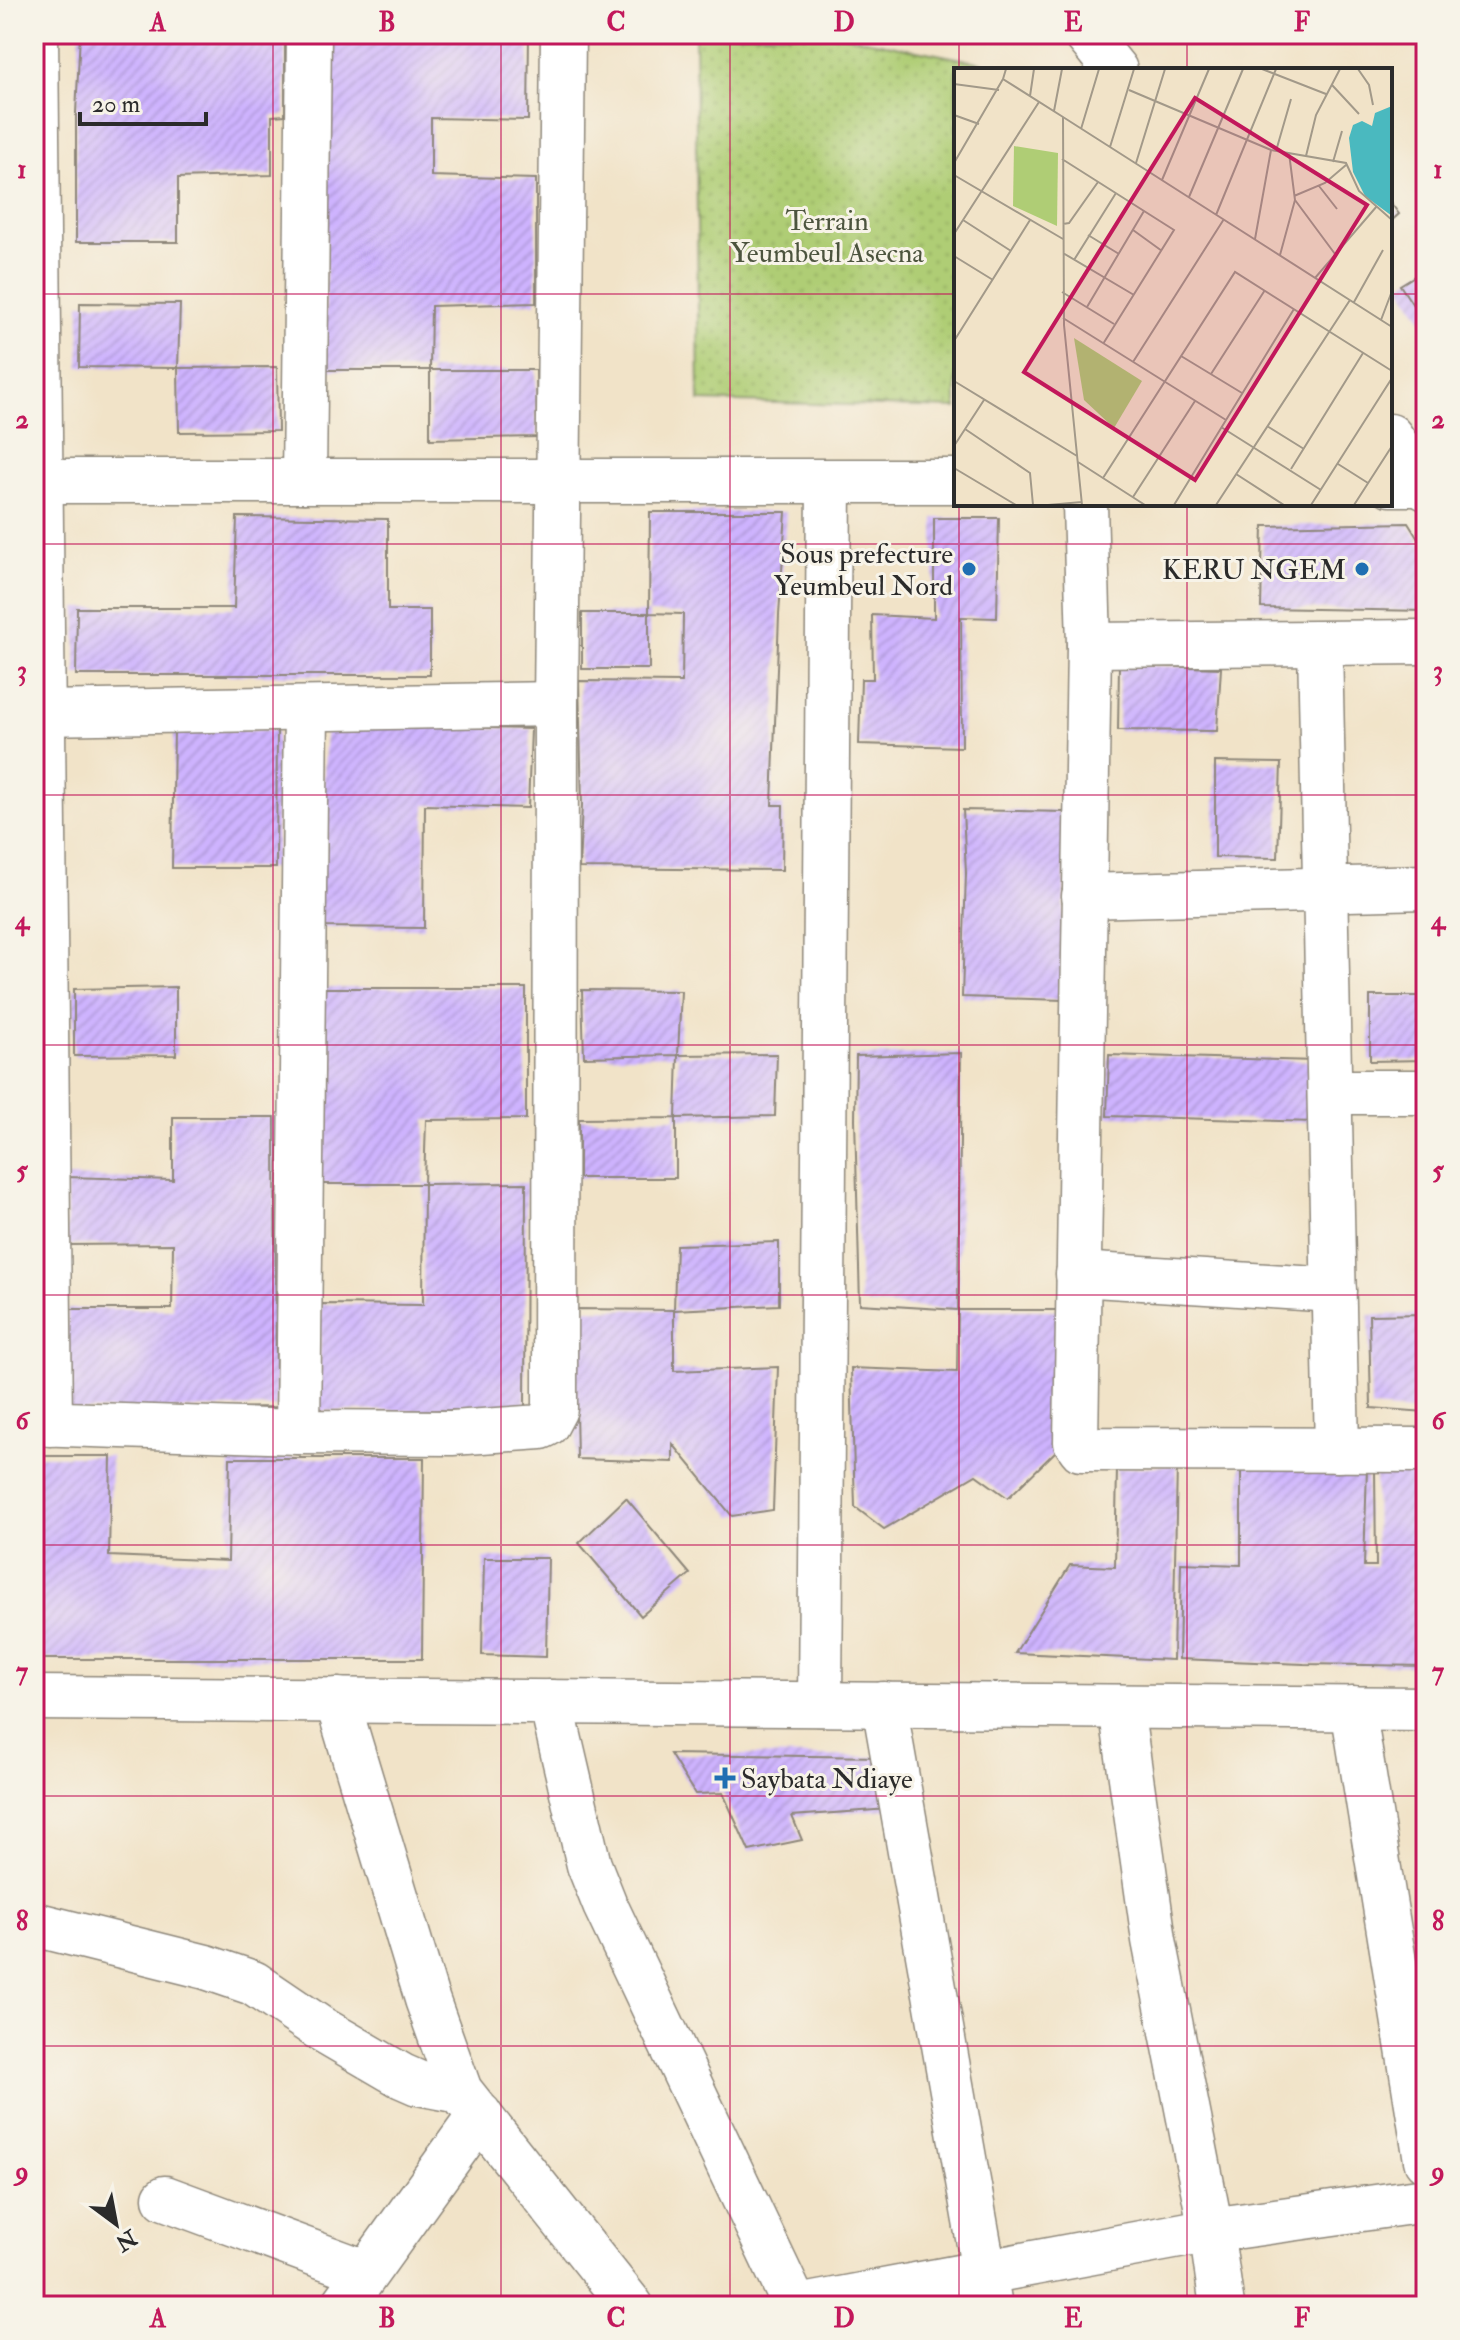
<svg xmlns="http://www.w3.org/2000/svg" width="1460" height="2340" font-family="'IM FELL Double Pica',serif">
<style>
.park{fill:url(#park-dots);stroke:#6d7c50;stroke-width:2}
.building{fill:url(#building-hatch)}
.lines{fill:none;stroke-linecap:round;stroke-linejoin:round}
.minor-casing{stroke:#8e877a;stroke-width:47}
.major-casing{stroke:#8e877a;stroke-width:47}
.minor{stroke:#fff;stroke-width:44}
.major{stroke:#fff;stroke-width:44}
.grid{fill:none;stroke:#c2185b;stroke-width:2;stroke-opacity:0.55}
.poi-dot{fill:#1f6fb2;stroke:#f7f3e8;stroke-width:3}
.labels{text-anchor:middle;stroke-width:6;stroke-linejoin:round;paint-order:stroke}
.park-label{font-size:28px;fill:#4c543e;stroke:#f7f3e8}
.poi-label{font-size:28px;fill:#2b2b2b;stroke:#f7f3e8;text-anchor:end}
.inset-road{fill:none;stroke:#a29989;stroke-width:2}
.view{fill:#c2185b;fill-opacity:0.15;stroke:#c2185b;stroke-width:4}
.inset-edge{fill:none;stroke:#2b2b2b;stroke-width:4}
.neatline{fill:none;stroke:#c2185b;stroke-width:3}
.grid-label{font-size:26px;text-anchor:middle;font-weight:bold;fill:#c2185b}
</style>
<defs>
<pattern id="park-dots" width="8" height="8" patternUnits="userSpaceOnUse" patternTransform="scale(2)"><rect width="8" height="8" fill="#afcd75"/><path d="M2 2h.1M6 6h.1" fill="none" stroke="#97b065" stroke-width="1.8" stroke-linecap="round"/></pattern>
<pattern id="building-hatch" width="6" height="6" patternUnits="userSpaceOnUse" patternTransform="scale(2)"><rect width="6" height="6" fill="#ceb3fe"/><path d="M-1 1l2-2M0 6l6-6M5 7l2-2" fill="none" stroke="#b19ada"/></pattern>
</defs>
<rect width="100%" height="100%" fill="#f7f3e8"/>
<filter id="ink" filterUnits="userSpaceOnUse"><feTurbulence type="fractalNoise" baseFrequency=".0125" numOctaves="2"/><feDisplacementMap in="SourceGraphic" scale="16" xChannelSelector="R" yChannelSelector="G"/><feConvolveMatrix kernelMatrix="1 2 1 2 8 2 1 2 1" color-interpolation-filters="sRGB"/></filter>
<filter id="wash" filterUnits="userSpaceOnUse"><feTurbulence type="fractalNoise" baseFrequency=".006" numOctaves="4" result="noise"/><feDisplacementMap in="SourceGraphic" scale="32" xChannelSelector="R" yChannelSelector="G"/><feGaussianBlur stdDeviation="1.8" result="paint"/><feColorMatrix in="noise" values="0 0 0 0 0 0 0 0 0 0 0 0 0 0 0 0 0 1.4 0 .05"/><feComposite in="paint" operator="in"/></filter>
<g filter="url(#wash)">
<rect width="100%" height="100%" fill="#f1e3c8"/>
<!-- park -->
<path class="park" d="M695,34H835L982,63L988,70H956V408L699,401Z"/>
<g id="blocks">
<!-- building -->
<g class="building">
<path d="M80,34H285V115L272,116V175L178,178V242H76V113Z"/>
<path d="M328,34H529L528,120L431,118V176L536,179V303L431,306L430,370H325Z"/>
<path d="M1390,202L1399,214L1390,222Z"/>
<path d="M1426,269V321L1424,322L1400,285Z"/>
<path d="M80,303L180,304L178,368L277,367L278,431L179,432L178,368L79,367Z"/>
<path d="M430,370H536L537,437L430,439Z"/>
<path d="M650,512H786L779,615L772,805H783L782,870L579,868L582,805L579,681L682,682L683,614L649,613V669H582V613H649Z"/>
<path d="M237,517L388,519V610H430V675H76L77,608H234Z"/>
<path d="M934,518H999L997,618L961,617L962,747L859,744L861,679H873L872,615L934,618Z"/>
<path d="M1408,523L1426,552V611L1261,608L1263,526Z"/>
<path d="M1119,665L1221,668L1217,731L1118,730Z"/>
<path d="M326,724L531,729L528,808L425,805L424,928L318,927Z"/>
<path d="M174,729L277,730L276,868H172Z"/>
<path d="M1215,762L1281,763L1278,858L1215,857Z"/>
<path d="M963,810L1065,812L1063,1000L962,997L966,873Z"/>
<path d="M176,987V1055L74,1056V989Z"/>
<path d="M321,988H526V1119L426,1120L424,1184H319Z"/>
<path d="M582,990L681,991L678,1055L777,1054L775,1116L676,1118V1178H579V1119L676,1118L678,1055L584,1057Z"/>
<path d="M1370,996H1426V1060L1370,1061Z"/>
<path d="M961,1053L958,1310H1058V1449L1008,1498L976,1475L884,1529L855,1507L851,1368L957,1372L958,1310L860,1304L855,1119L856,1056Z"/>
<path d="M1109,1055L1316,1061L1315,1122L1107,1116Z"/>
<path d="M173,1117H275L276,1407L65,1411L68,1309H172L173,1244L67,1245V1177L173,1180Z"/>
<path d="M526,1183L525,1410L319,1411L321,1304L423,1305L424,1184Z"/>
<path d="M779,1242V1305L674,1310V1371L778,1367L773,1510L732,1516L673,1444V1462L577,1459L574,1309L674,1310L676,1245Z"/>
<path d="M1426,1314V1412L1371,1408L1369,1315Z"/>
<path d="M34,1456H111L109,1556L228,1561L230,1458H424L422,1659H34Z"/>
<path d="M1177,1465L1173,1660L1015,1653L1070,1565L1115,1567L1117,1469Z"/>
<path d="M1241,1465L1367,1467L1364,1566H1376L1375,1468L1426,1467V1666L1304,1664L1179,1659L1181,1563L1241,1565Z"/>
<path d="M626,1498L690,1574L641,1616L579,1543Z"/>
<path d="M484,1558H548L546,1657L482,1655Z"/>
<path d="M670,1754L883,1757L889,1809L792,1816L802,1840L749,1851L723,1793L695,1794Z"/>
</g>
</g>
</g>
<g filter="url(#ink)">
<use href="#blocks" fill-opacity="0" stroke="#8e877a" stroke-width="2"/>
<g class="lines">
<!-- minor casing -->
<g class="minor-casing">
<g id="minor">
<path d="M36,34L50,1424"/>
<path d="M41,481H956"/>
<path d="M304,481L309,34"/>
<path d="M1390,484H1423"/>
<path d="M1085,504L1089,645L1076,1442L1081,1449L1426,1450"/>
<path d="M1320,644L1337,1450"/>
<path d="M1089,645L1426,642"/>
<path d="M43,713L556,704"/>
<path d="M1084,896L1426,887"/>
<path d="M1330,1092H1426"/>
<path d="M1078,1274L1334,1290"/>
<path d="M34,1423L298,1432L452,1433L541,1427L547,1424L555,1409L556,704L563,34"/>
<path d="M298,1432L306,709"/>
<path d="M34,1698L1426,1709"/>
<path d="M337,1700L427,1999L460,2091L631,2306"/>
<path d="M551,1702L589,1865L605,1905L795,2306"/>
<path d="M820,1704L829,483"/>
<path d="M884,1704L990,2306"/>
<path d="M1121,1707L1154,1940L1211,2230L1222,2306"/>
<path d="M1353,1708L1426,2160"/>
<path d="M34,1924L206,1967L253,1983L318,2027L402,2076L418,2083L460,2091"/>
<path d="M165,2198L365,2272"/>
<path d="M343,2306L480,2115"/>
<path d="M803,2306L1211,2230L1426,2200"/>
</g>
</g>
<!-- major casing -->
<g class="major-casing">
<g id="major">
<path d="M1086,34L1115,70"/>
<path d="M1390,436L1426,488"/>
</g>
</g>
<!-- minor -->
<use href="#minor" class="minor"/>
<!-- major -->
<use href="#major" class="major"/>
</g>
</g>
<!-- grid -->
<path class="grid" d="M273,34V2306M501,34V2306M730,34V2306M959,34V70M1187,34V70M34,294H956M1390,294H1426M959,504V2306M1187,504V2306M34,544H1426M34,795H1426M34,1045H1426M34,1295H1426M34,1545H1426M34,1796H1426M34,2046H1426"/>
<!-- markers -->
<g class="poi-dot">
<circle cx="969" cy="569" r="8"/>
<circle cx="1362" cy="569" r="8"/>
<path d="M721 1766h8v8h8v8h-8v8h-8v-8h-8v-8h8z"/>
</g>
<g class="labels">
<!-- park labels -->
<g class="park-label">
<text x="827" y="230">Terrain<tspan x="827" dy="32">Yeumbeul Asecna</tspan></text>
</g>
<!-- poi labels -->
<g class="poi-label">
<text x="953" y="563">Sous prefecture<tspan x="953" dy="32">Yeumbeul Nord</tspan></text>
<text x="1346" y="579">KERU NGEM</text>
<text x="741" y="1788" text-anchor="start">Saybata Ndiaye</text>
</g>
</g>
<!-- overview -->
<g transform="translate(954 68)">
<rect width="438" height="438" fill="#f1e3c8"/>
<path d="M60,78L104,85L103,158L59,138Z" fill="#afcd75"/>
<path d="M120,270L188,313L160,360L130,332Z" fill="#afcd75"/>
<path d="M438,38V148L411,128L399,104L395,70L399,57L408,53L418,58L421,45Z" fill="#4ab9bf"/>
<path class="inset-road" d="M52,1L49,11L109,49L110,257L128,437M308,1L372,26M404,1L415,17L419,37M0,16L45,22M378,17L405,46M175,22L317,82L392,95L405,123L438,152M76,28L80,1M100,43L108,1M0,47L25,56M109,49L438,259M127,61L145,1M156,79L180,1M322,83L337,31M352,88L362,47L386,1M108,91L220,162L149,276M379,94L388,63M0,95L49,11M182,95L211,1M0,107L109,171M208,112L255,1M365,118L383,141M340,128L371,115L392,97M235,129L289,1M341,132L381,186M262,147L322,1M9,152L57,183M109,156L115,155L144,114M179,162L208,183M0,166L85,34M134,167L165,186M301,171L317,82M109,185L180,227M326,187L341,132L335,85M0,188L39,212M120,192L162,125M361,210L423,138M108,224L160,256M400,234L429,182M133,239L190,143M109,250L272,352M427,252L438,223M0,273L76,152M227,288L288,325M179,294L270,151M257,306L311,222M0,313L123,388M313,358L350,381M267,359L367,422M11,361L76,405L79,437M0,378L30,332M124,394L191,437M384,396L414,415M0,400L62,437M337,401L409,285M282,406L330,437M149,410L281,204L438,303M179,429L241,333M94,437L128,434M220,437L340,241M262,437L396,232M357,437L438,310M400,437L438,378"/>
<path class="view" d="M241,30L413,137L241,412L70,304Z"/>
<rect width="438" height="438" class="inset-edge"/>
</g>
<!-- margin -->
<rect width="1460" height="2340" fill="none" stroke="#f7f3e8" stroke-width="88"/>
<!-- north arrow -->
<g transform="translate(116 2224) rotate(148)" stroke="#f7f3e8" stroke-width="6" paint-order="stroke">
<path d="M0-6L14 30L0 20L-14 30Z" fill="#2b2b2b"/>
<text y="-12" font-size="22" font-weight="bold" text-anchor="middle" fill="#2b2b2b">N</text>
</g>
<!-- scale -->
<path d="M80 112v12h126v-12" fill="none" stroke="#2b2b2b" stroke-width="4"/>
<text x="92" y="112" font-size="24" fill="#2b2b2b" stroke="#f7f3e8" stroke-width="6" paint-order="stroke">20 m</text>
<rect x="44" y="44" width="1372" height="2252" class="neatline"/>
<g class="grid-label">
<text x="158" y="31">A</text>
<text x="387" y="31">B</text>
<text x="616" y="31">C</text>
<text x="844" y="31">D</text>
<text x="1073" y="31">E</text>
<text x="1302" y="31">F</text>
<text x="22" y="178">1</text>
<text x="1438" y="178">1</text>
<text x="22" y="428">2</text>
<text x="1438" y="428">2</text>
<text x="22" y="679">3</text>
<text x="1438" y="679">3</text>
<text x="22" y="929">4</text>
<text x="1438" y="929">4</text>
<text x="22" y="1179">5</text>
<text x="1438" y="1179">5</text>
<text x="22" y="1429">6</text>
<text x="1438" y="1429">6</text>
<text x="22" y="1680">7</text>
<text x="1438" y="1680">7</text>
<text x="22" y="1930">8</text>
<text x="1438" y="1930">8</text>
<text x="22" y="2180">9</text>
<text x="1438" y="2180">9</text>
<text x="158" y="2327">A</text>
<text x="387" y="2327">B</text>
<text x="616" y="2327">C</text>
<text x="844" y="2327">D</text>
<text x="1073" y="2327">E</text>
<text x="1302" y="2327">F</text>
</g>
</svg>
